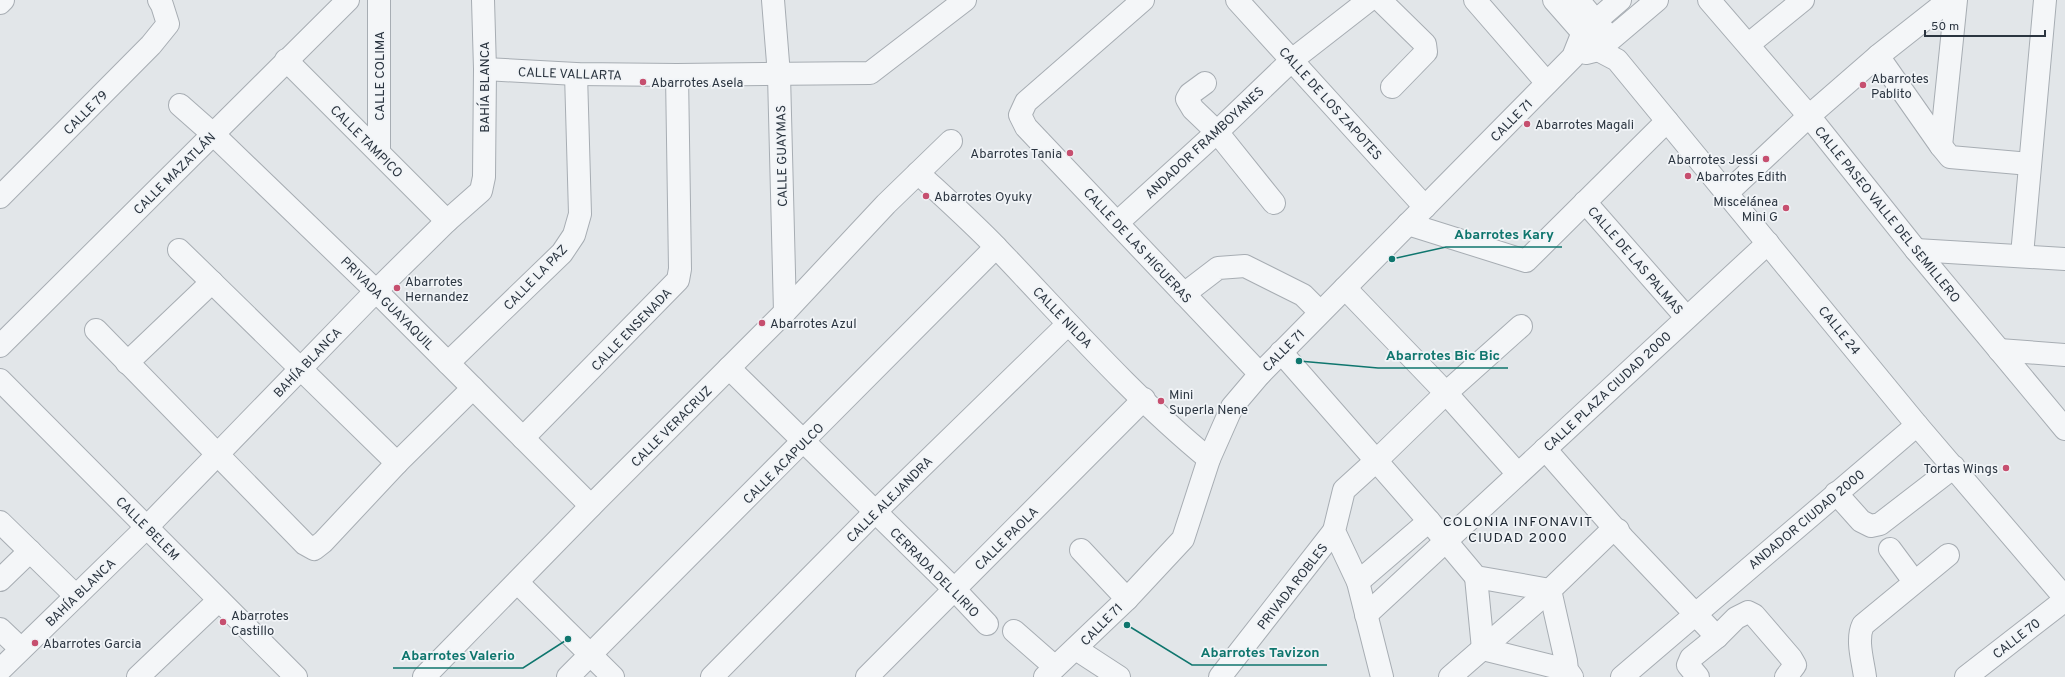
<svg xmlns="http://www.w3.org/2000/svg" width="2065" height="677" font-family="Overpass,sans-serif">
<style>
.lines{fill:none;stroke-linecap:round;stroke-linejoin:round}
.minor-casing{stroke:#a7adb3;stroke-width:24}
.minor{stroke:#f4f6f8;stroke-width:22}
.poi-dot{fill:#c64f6f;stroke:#f1f4f7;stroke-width:1.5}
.labels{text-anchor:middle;stroke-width:3.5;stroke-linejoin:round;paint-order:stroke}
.street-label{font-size:13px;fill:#2b3540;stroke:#f1f4f7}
.poi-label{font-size:13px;fill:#2b3540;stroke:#f1f4f7;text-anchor:start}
.neighbourhood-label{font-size:14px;letter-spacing:1px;fill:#1d2631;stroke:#f1f4f7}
.leader{fill:none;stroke:#0f766e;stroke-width:1.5}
.callout-dot{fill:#0f766e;stroke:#f1f4f7;stroke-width:1.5}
.callout-label{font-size:14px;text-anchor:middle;font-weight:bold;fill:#0f766e;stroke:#f1f4f7;stroke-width:3.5;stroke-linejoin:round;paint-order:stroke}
</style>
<rect width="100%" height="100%" fill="#e2e6e9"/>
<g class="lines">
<!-- minor casing -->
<g class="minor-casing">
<g id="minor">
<path d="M773,0L779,75L785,312"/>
<path d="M1143,0L1026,102L1020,115L1026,127L1260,374"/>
<path d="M1237,0L1425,207"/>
<path d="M1380,0L1425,44L1426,52L1392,87"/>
<path d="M1475,0L1547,83"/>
<path d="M1554,0L1598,50L1617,60L1917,425L2065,598"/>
<path d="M1578,0L1605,32"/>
<path d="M1709,0L1809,116L1916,250L2065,429"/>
<path d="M0,3L3,0"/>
<path d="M1749,44L1803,0"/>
<path d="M1586,53L1598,50L1657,0"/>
<path d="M1878,56L1941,146L1950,157L2030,164"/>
<path d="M286,60L447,221"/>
<path d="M485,69L576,74L677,75L870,73L965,0"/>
<path d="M1205,83L1190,94L1187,99L1193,109L1217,132L1274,203"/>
<path d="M180,105L214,135L376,291L591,506"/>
<path d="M1941,146L1956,0"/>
<path d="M379,152V0"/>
<path d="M918,173C945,198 972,222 997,248C1066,320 1132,396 1209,459"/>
<path d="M1726,194L1809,116L1878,56L1949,0"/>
<path d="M0,197L151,45L168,24L162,5L159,0"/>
<path d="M1585,202L1686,317"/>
<path d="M1117,223L1217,132L1292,60L1369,0"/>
<path d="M1408,224L1526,261L1667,121"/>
<path d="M179,250L397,463"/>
<path d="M1916,250L2065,259"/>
<path d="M2022,255L2045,0"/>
<path d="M1345,288L1446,393L1518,474"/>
<path d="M1184,294L1218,268L1245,266L1303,295L1320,312"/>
<path d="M96,330L305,544L314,549L323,542L397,463L473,388"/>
<path d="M0,346L348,0"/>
<path d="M1999,350L2065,355"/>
<path d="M1281,352L1429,521L1476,577L1550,590L1566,661L1567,670L1572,677"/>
<path d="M127,363L212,282"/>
<path d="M448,363L562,253L574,235L580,214L576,74"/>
<path d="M729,368L955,590L987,624"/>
<path d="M0,380L296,677"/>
<path d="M523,438L678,280L680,269L677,75"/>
<path d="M1545,449L1623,538L1717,637"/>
<path d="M1836,493L1861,521L1871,526L1880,524L1954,467"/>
<path d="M0,522L76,596"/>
<path d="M1890,549L1910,576L1912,583"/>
<path d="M1081,550L1127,599"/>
<path d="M1476,577L1483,649L1567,670"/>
<path d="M0,580L30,551"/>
<path d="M1358,582L1429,521"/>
<path d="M518,583L613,677"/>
<path d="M1366,615L1768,243"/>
<path d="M0,629L21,649"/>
<path d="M1014,631L1055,667"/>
<path d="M1076,649L1119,677"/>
<path d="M0,670L147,527L376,291L447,221L481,191L484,177L485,69L483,0"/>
<path d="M138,677L219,600"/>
<path d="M424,677L591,506L785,312L886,204L951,141"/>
<path d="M568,677L996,247"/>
<path d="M712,677L875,512L1068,324"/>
<path d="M867,677L1144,399"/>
<path d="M1045,677L1127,599L1183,539L1209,459L1232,407L1260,374L1573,57L1583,32L1620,0"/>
<path d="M1220,677L1334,531"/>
<path d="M1382,677L1358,582L1334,531L1344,490L1377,460L1446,393L1521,326"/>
<path d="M1450,677L1550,590L1607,535L1618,530"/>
<path d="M1622,677L1917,425"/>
<path d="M1698,677L1688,665L1691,658L1717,637L1736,618L1748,612L1754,615L1791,658L1795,665L1786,677"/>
<path d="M1865,677C1863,661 1856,640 1863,625L1948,555"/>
<path d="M1966,677L2065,600"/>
</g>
</g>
<!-- minor -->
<use href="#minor" class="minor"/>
</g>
<!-- markers -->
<g class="poi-dot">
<circle cx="643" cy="82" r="4"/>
<circle cx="1863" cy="85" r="4"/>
<circle cx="1527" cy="124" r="4"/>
<circle cx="1070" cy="153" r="4"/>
<circle cx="1766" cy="159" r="4"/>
<circle cx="1688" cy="176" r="4"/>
<circle cx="926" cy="196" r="4"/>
<circle cx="1786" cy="208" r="4"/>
<circle cx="397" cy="288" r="4"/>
<circle cx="762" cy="323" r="4"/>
<circle cx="1161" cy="401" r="4"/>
<circle cx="2006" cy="468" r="4"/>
<circle cx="223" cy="622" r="4"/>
<circle cx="35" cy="643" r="4"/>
</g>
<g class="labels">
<!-- street labels -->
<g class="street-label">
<text transform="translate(570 73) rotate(2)" y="5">CALLE VALLARTA</text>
<text transform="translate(379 76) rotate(-90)" y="5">CALLE COLIMA</text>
<text transform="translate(484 87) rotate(-90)" y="5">BAHÍA BLANCA</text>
<text transform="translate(1331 103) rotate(48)" y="5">CALLE DE LOS ZAPOTES</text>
<text transform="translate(85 112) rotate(-45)" y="5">CALLE 79</text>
<text transform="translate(1511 120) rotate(-45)" y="5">CALLE 71</text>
<text transform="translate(367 141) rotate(45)" y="5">CALLE TAMPICO</text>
<text transform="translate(1204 142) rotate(-43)" y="5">ANDADOR FRAMBOYANES</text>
<text transform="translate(781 156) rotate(-91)" y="5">CALLE GUAYMAS</text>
<text transform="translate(174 173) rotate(-45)" y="5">CALLE MAZATLÁN</text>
<text transform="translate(1888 214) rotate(51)" y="5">CALLE PASEO VALLE DEL SEMILLERO</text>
<text transform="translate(1138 245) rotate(47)" y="5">CALLE DE LAS HIGUERAS</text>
<text transform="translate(1636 260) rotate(49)" y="5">CALLE DE LAS PALMAS</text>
<text transform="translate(535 277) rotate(-46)" y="5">CALLE LA PAZ</text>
<text transform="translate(388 303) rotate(45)" y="5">PRIVADA GUAYAQUIL</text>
<text transform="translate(1063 317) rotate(46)" y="5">CALLE NILDA</text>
<text transform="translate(631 329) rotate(-46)" y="5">CALLE ENSENADA</text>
<text transform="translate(1840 330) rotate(51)" y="5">CALLE 24</text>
<text transform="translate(1283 350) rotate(-45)" y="5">CALLE 71</text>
<text transform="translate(307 362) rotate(-46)" y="5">BAHÍA BLANCA</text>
<text transform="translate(1607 391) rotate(-43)" y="5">CALLE PLAZA CIUDAD 2000</text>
<text transform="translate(671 426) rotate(-45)" y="5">CALLE VERACRUZ</text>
<text transform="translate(783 463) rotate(-45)" y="5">CALLE ACAPULCO</text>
<text transform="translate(889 499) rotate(-45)" y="5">CALLE ALEJANDRA</text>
<text transform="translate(1806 519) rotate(-40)" y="5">ANDADOR CIUDAD 2000</text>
<text transform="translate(148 528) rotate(45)" y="5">CALLE BELEM</text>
<text transform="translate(1006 538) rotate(-45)" y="5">CALLE PAOLA</text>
<text transform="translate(935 572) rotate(45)" y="5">CERRADA DEL LIRIO</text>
<text transform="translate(1292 586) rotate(-52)" y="5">PRIVADA ROBLES</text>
<text transform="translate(80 592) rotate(-44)" y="5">BAHÍA BLANCA</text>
<text transform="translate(1101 624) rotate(-45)" y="5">CALLE 71</text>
<text transform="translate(2016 638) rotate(-38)" y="5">CALLE 70</text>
</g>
<!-- poi labels -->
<g class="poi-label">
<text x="1871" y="83">Abarrotes<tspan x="1871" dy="15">Pablito</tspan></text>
<text x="651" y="87">Abarrotes Asela</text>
<text x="1535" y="129">Abarrotes Magali</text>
<text x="1062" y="158" text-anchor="end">Abarrotes Tania</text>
<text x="1758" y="164" text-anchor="end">Abarrotes Jessi</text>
<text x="1696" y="181">Abarrotes Edith</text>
<text x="934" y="201">Abarrotes Oyuky</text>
<text x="1778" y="206" text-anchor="end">Miscelánea<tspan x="1778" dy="15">Mini G</tspan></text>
<text x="405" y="286">Abarrotes<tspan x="405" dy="15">Hernandez</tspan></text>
<text x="770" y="328">Abarrotes Azul</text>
<text x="1169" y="399">Mini<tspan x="1169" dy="15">Superla Nene</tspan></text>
<text x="1998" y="473" text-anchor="end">Tortas Wings</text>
<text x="231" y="620">Abarrotes<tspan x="231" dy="15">Castillo</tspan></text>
<text x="43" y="648">Abarrotes Garcia</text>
</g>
<!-- neighbourhood labels -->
<g class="neighbourhood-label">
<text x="1518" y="526">COLONIA INFONAVIT<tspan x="1518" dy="16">CIUDAD 2000</tspan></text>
</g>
</g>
<!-- callouts -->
<path class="leader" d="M1392 259L1446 247H1562M1299 361L1378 368H1508M1127 625L1192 665H1327M568 639L523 668H393"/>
<g class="callout-dot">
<circle cx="1392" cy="259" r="4"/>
<circle cx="1299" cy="361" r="4"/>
<circle cx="1127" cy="625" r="4"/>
<circle cx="568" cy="639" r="4"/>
</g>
<g class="callout-label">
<text x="1504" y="239">Abarrotes Kary</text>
<text x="1443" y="360">Abarrotes Bic Bic</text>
<text x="1260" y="657">Abarrotes Tavizon</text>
<text x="458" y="660">Abarrotes Valerio</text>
</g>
<!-- scale -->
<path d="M1925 30v6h120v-6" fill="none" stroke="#2b3540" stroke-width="2"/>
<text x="1931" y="30" font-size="12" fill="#2b3540" stroke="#f1f4f7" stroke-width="3" paint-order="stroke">50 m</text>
</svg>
